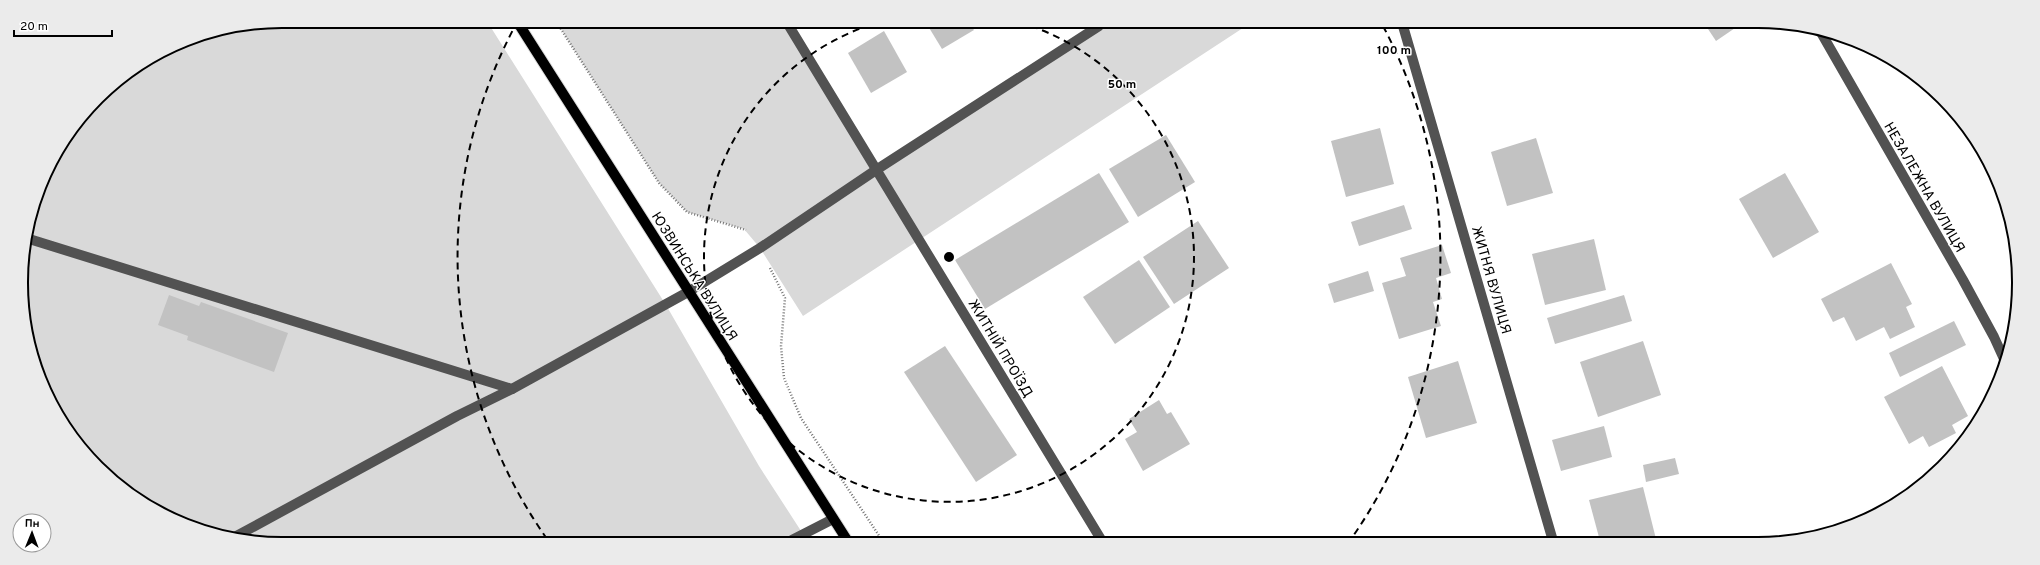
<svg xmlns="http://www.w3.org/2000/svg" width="2040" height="565" font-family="Overpass,sans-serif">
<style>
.green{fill:#d9d9d9}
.building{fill:#c2c2c2}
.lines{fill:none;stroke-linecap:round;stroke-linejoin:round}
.major-casing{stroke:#dbdbdb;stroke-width:12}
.path{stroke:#747474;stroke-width:2.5;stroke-dasharray:1 2;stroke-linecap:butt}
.minor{stroke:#525252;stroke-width:10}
.major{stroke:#000;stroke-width:10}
.ring{fill:none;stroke:#000;stroke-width:2;stroke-dasharray:7 5}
.labels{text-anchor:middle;stroke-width:3;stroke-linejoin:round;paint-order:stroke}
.street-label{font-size:14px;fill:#000;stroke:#fff}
.rim{fill:none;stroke:#000;stroke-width:2}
.centre{fill:#000;stroke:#fff;stroke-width:2}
.ring-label{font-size:12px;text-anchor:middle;font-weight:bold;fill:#000;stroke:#fff;stroke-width:3;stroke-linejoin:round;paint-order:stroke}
</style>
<rect width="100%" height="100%" fill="#fff"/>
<!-- green -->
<g class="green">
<path d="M232,26H490L666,305L759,466L803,534L792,540L232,539L183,524L137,500L75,442L30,350L22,265L30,215L48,167L110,86L183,41Z"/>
<path d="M559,26H789L876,170L1099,26H1246L803,316L760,248L744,229L687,212L659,183Z"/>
</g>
<!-- building -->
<g class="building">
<path d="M928,26H971L974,30L942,49Z"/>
<path d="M1706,26H1738L1716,41Z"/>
<path d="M884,31L907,72L871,93L848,53Z"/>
<path d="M1380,128L1394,184L1346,197L1331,141Z"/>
<path d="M1166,135L1195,182L1138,217L1109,169Z"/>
<path d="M1536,138L1553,193L1507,206L1491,152Z"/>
<path d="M1989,164L2001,190L1997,192L1985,166Z"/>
<path d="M1099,173L1129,222L985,309L955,260Z"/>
<path d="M1785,173L1819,232L1773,258L1739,199Z"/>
<path d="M1404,205L1412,229L1359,246L1351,222Z"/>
<path d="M1198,221L1229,268L1174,304L1143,257Z"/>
<path d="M1594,239L1606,290L1545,305L1532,254Z"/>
<path d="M1442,245L1451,273L1436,278L1442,299L1433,302L1441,326L1399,339L1382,283L1406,276L1400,258Z"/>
<path d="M1139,260L1170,307L1115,344L1083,297Z"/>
<path d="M1891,263L1912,304L1906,307L1915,327L1890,339L1884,327L1856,341L1844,317L1833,322L1821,299Z"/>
<path d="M1368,271L1374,291L1334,303L1328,284Z"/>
<path d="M169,295L199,306L201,302L288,333L274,372L187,340L188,336L158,325Z"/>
<path d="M1624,295L1632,321L1555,344L1547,318Z"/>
<path d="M1954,321L1966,345L1900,377L1889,353Z"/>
<path d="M1643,341L1661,395L1598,417L1580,362Z"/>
<path d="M945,346L1017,455L976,482L904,372Z"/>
<path d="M1458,361L1477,423L1426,438L1408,377Z"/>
<path d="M1942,366L1968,416L1952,425L1956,433L1929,447L1923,436L1909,444L1884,397Z"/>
<path d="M1159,400L1167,414L1171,412L1190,444L1143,471L1125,439L1137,432L1129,419Z"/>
<path d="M1604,426L1612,457L1561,471L1552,440Z"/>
<path d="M1675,458L1679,474L1646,482L1643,465Z"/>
<path d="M1643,487L1656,539L1647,542L1600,541L1589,500Z"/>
</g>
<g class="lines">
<!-- major casing -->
<g class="major-casing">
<path id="major" d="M520,26L847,540"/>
</g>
<!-- path -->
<g class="path">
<path d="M559,26L659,183L687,212L746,230"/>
<path d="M770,268L785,298L781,346L784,378L801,418L882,540"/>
</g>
<!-- minor -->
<g class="minor">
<path d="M789,26L1102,541"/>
<path d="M1403,26L1553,541"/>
<path d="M1819,29L1963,280L1994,337L2004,359"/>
<path d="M26,238L512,389L688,292L760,248L876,170L1099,26"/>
<path d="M231,539L457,416L512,389"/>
<path d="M792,540L833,519"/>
</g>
<!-- major -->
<use href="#major" class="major"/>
</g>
<!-- distance rings -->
<g class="ring">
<path d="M1031 26A245 245 0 1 1 867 26"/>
<path d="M547 539A491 491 0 0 1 515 26M1383 26A491 491 0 0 1 1351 539"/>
</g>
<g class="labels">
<!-- street labels -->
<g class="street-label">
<text transform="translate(1925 187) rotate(60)" y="5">НЕЗАЛЕЖНА ВУЛИЦЯ</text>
<text transform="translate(695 276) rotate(58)" y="5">ЮЗВИНСЬКА ВУЛИЦЯ</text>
<text transform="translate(1492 280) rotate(74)" y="5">ЖИТНЯ ВУЛИЦЯ</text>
<text transform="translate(1001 348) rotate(59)" y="5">ЖИТНІЙ ПРОЇЗД</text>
</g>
</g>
<!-- crop -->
<path d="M0 0H2040V565H0ZM282 28H1758A254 254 0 0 1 2012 282V283A254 254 0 0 1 1758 537H282A254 254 0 0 1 28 283V282A254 254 0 0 1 282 28Z" fill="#ebebeb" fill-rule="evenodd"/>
<path class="rim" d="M282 28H1758A254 254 0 0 1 2012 282V283A254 254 0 0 1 1758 537H282A254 254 0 0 1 28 283V282A254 254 0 0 1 282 28Z"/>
<circle cx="949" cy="257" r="6" class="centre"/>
<g class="ring-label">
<text x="1394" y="54">100 m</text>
<text x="1122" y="88">50 m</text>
</g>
<!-- north arrow -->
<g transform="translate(32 533) rotate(1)"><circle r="19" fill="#ffffff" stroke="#999999"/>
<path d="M0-3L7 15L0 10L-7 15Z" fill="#000000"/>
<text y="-6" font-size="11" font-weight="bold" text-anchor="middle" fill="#000000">Пн</text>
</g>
<!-- scale -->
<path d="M14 30v6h98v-6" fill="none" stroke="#000000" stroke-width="2"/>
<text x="20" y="30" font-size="12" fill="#000000" stroke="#ffffff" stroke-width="3" paint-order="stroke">20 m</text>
</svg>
